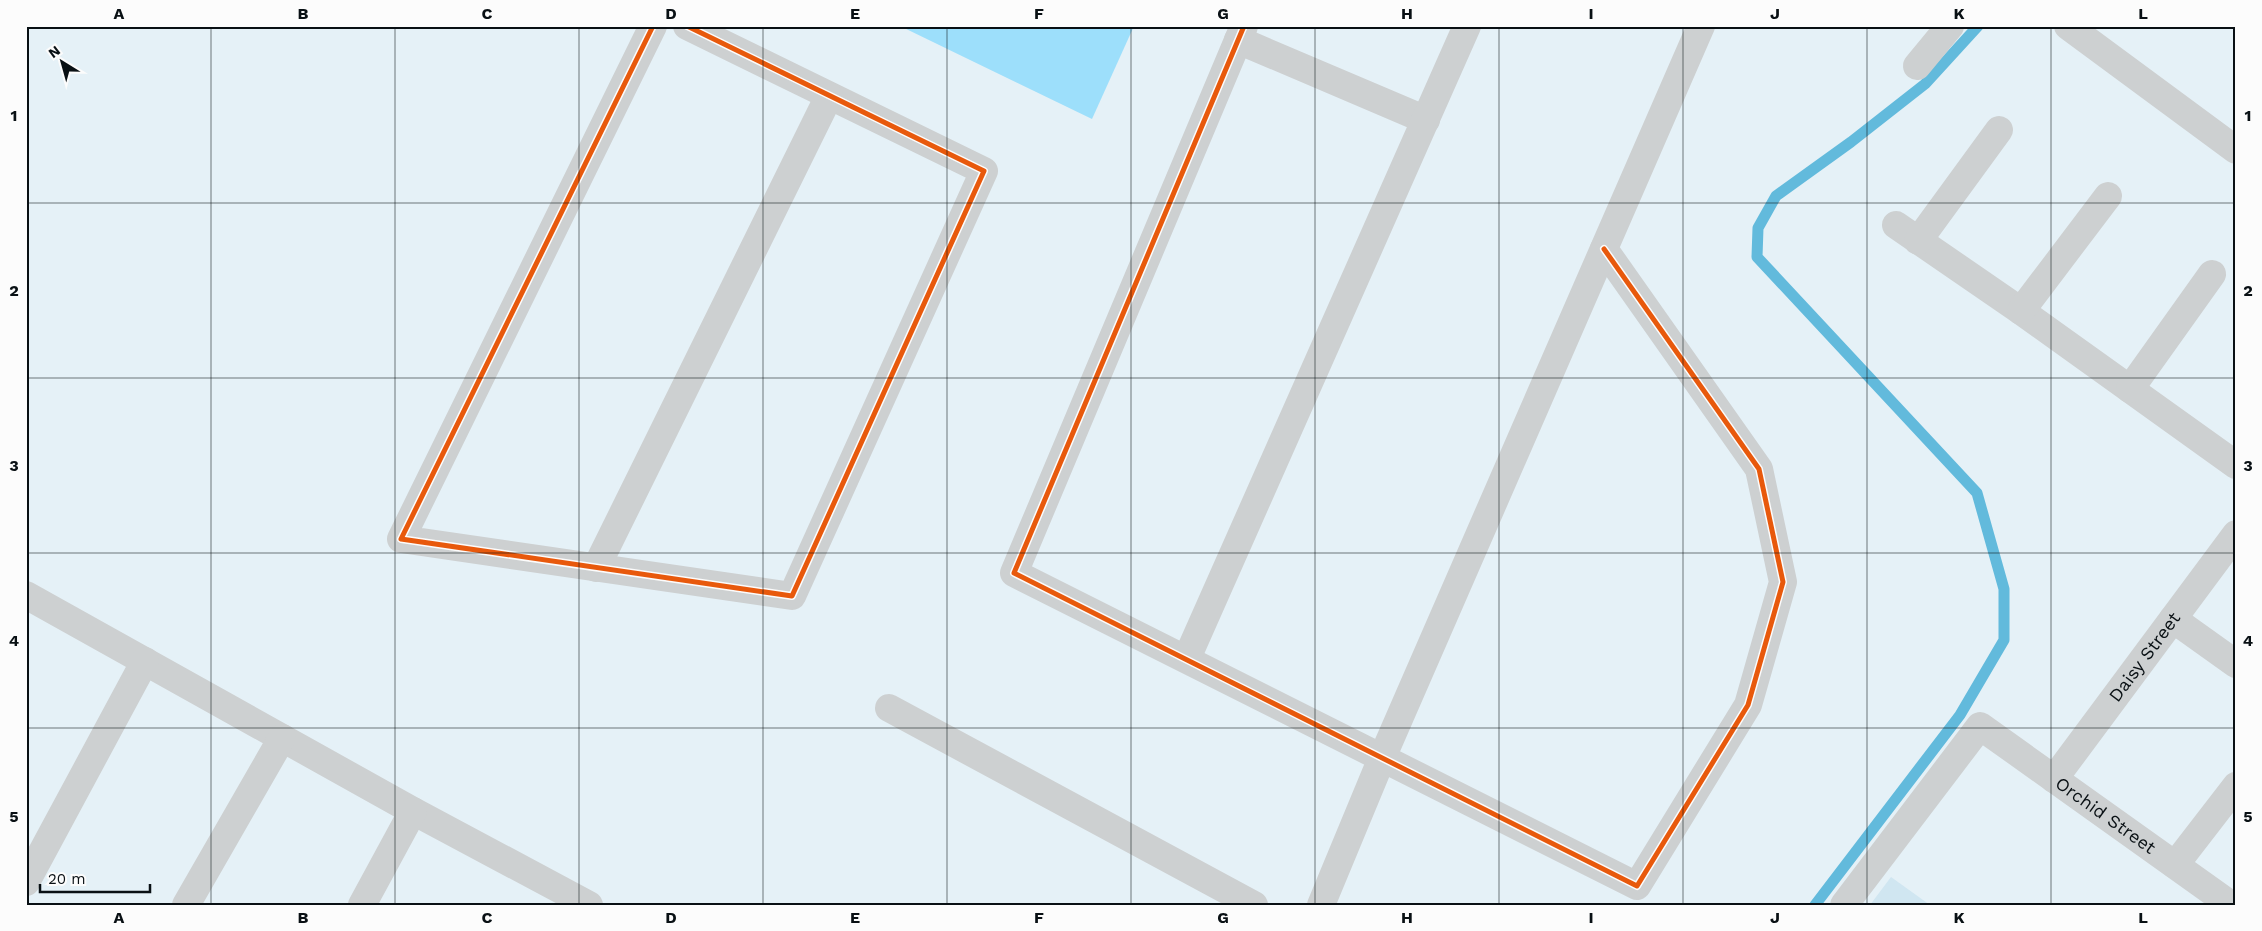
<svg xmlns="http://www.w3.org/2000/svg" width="2262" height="931" font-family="'Work Sans',sans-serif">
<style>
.built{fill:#d0e6f1}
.green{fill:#9ddffb}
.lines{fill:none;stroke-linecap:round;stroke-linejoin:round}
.stream{stroke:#62badc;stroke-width:11}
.minor{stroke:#cdd0d1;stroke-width:28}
.cycleway-casing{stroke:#fcfcfc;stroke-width:8}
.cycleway{stroke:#e8590c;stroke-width:5}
.grid{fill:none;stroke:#091014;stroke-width:1;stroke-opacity:0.55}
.labels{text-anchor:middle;stroke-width:5;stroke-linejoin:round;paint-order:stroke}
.street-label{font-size:18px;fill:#091014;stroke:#fcfcfc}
.neatline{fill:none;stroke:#091014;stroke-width:2}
.grid-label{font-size:16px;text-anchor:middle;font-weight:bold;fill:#091014}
</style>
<rect width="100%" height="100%" fill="#e5f1f7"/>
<!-- built -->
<path class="built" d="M1891,877L1930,905H1870Z"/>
<!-- green -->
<path class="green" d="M900,26H1134L1092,119Z"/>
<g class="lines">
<!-- stream -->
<path class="stream" d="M1815,905L1960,715L2004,640V589L1977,493L1757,257L1758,228L1776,196L1851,142L1925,84L1978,26"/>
<!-- minor -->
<g class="minor">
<path d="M653,26L401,539L792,596L984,171L687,26"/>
<path d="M1244,26L1014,573L1637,886L1748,705L1783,582L1759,469L1604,249"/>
<path d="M2068,26L2236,150"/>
<path d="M1238,40L1426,120"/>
<path d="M1917,66L1950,26"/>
<path d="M1896,225L2021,311L2236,465"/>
<path d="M1918,241L1999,130"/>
<path d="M2021,311L2108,196"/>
<path d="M2130,389L2212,274"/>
<path d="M596,568L829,96"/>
<path d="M26,595L413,811L589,905"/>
<path d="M2173,619L2236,664"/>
<path d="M1187,658L1467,26"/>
<path d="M889,708L1254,905"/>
<path id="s1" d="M2054,779L2236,534"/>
<path d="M2175,865L2236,786"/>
<path d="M26,882L145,661"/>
<path d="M186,905L282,738"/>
<path d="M362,905L413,811"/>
<path d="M1321,905L1382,758L1701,26"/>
<path id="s2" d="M1844,905L1980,726L2231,905"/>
</g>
<!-- cycleway casing -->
<g class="cycleway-casing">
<g id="cycleway">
<path d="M653,26L401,539L792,596L984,171L687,26"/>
<path d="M1244,26L1014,573L1637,886L1748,705L1783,582L1759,469L1604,249"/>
</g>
</g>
<!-- cycleway -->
<use href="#cycleway" class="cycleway"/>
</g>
<!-- grid -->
<path class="grid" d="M211,26V905M395,26V905M579,26V905M763,26V905M947,26V905M1131,26V905M1315,26V905M1499,26V905M1683,26V905M1867,26V905M2051,26V905M26,203H2236M26,378H2236M26,553H2236M26,728H2236"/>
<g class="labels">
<!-- street labels -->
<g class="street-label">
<text dy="6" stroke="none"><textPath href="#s1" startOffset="152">Daisy Street</textPath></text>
<text dy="6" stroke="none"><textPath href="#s2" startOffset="379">Orchid Street</textPath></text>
</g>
</g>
<!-- border -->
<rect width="2262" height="931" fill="none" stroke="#fcfcfc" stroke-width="55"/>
<!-- north arrow -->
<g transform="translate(62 62) rotate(323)" stroke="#fcfcfc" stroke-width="4" paint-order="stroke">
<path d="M0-4L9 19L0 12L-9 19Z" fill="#091014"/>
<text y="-8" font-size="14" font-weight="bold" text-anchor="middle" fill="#091014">N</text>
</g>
<!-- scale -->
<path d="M40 884v8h110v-8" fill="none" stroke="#091014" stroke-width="2.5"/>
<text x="48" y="884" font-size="15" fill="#091014" stroke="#fcfcfc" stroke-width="4" paint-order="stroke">20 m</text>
<rect x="28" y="28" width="2206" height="876" class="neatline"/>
<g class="grid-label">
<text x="119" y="19">A</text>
<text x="303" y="19">B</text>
<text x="487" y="19">C</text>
<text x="671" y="19">D</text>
<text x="855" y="19">E</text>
<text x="1039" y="19">F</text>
<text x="1223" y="19">G</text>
<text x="1407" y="19">H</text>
<text x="1591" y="19">I</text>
<text x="1775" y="19">J</text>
<text x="1959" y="19">K</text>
<text x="2143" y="19">L</text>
<text x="14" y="121">1</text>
<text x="2248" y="121">1</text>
<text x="14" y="296">2</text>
<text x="2248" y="296">2</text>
<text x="14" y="471">3</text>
<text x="2248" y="471">3</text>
<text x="14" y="646">4</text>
<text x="2248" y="646">4</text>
<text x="14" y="822">5</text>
<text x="2248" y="822">5</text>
<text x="119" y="923">A</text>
<text x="303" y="923">B</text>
<text x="487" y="923">C</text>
<text x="671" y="923">D</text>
<text x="855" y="923">E</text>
<text x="1039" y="923">F</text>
<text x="1223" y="923">G</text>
<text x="1407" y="923">H</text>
<text x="1591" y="923">I</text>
<text x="1775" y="923">J</text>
<text x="1959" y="923">K</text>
<text x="2143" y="923">L</text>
</g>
</svg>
